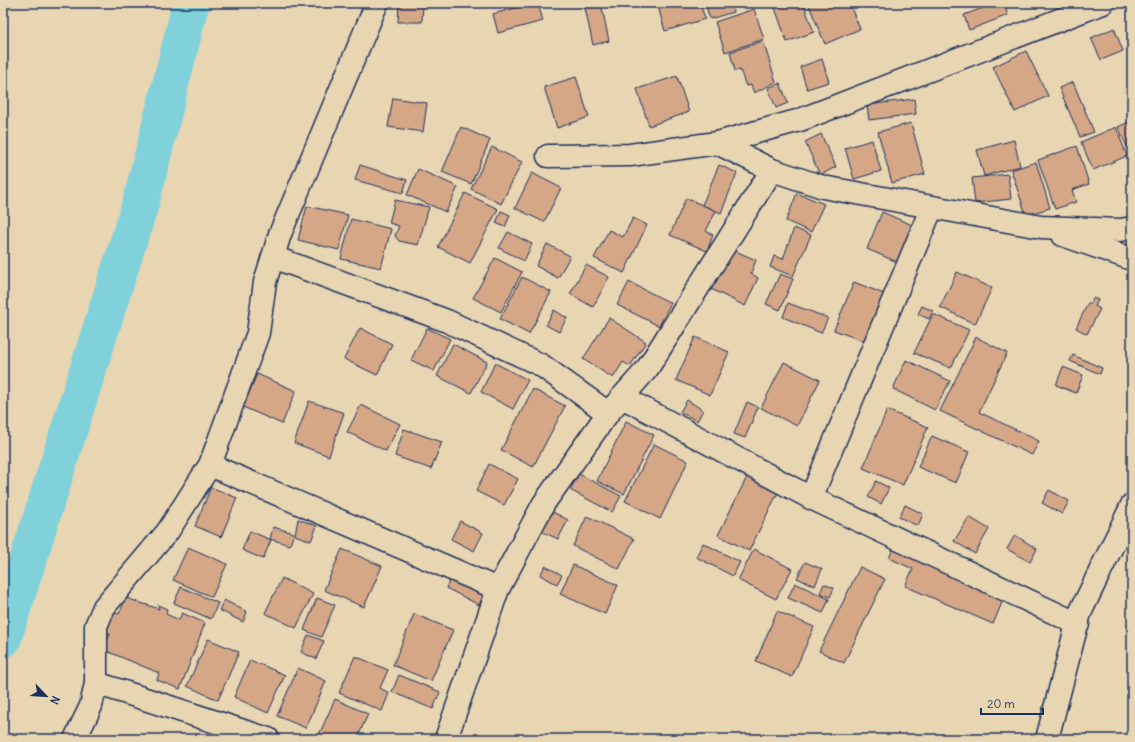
<svg xmlns="http://www.w3.org/2000/svg" width="1135" height="742" font-family="Delius,sans-serif">
<style>
.lines{fill:none;stroke-linecap:round;stroke-linejoin:round}
.river{stroke:#81d1db;stroke-width:37}
.building{fill:#d5a787;stroke:#1b2f5e}
.minor-casing{stroke:#1b2f5e;stroke-width:25}
.minor{stroke:#e8d6b3;stroke-width:22}
</style>
<rect width="100%" height="100%" fill="#e8d6b3"/>
<filter id="ink" filterUnits="userSpaceOnUse"><feTurbulence type="fractalNoise" baseFrequency=".025" numOctaves="2"/><feDisplacementMap in="SourceGraphic" scale="8" xChannelSelector="R" yChannelSelector="G"/><feConvolveMatrix kernelMatrix="1 2 1 2 8 2 1 2 1" color-interpolation-filters="sRGB"/></filter>
<g filter="url(#ink)">
<g class="lines">
<!-- river -->
<path class="river" d="M3,639L141,202L191,3"/>
</g>
<!-- building -->
<g class="building">
<path d="M399,3H423L422,22H398Z"/>
<path d="M534,3H538L543,21L498,33L493,14Z"/>
<path d="M584,3H601L609,41L593,45Z"/>
<path d="M657,3H700L705,19L665,31Z"/>
<path d="M705,3H731L733,12L710,19Z"/>
<path d="M789,3H803L814,32L787,42L775,8Z"/>
<path d="M808,3H849L860,29L825,44Z"/>
<path d="M996,3H1003L1008,15L969,30L964,15Z"/>
<path d="M754,9L764,39L725,52L715,22Z"/>
<path d="M1114,28L1123,51L1101,60L1091,38Z"/>
<path d="M1132,35V54L1127,37Z"/>
<path d="M763,41L776,82L754,93L751,85L746,86L740,70L735,71L730,52Z"/>
<path d="M1026,51L1048,96L1015,112L993,67Z"/>
<path d="M822,59L829,82L807,89L800,67Z"/>
<path d="M677,76L689,112L649,126L637,89Z"/>
<path d="M576,77L589,117L557,128L544,87Z"/>
<path d="M1073,82L1094,132L1080,137L1059,88Z"/>
<path d="M780,83L788,103L776,108L768,88Z"/>
<path d="M393,98L427,103L423,132L388,127Z"/>
<path d="M914,99L916,114L869,120L867,105Z"/>
<path d="M1131,121L1132,123V157L1118,127Z"/>
<path d="M911,123L925,174L892,183L878,132Z"/>
<path d="M461,127L490,140L471,184L442,172Z"/>
<path d="M1116,127L1127,156L1093,170L1081,142Z"/>
<path d="M821,134L836,167L820,175L805,142Z"/>
<path d="M872,140L881,171L854,179L845,148Z"/>
<path d="M1014,140L1020,166L984,176L977,150Z"/>
<path d="M1077,146L1089,184L1072,190L1076,202L1055,209L1038,160Z"/>
<path d="M492,147L522,162L501,204L471,189Z"/>
<path d="M1036,162L1050,208L1026,215L1011,170Z"/>
<path d="M360,165L407,180L403,193L355,180Z"/>
<path d="M719,165L737,173L721,213L702,205Z"/>
<path d="M418,169L458,187L446,212L407,195Z"/>
<path d="M532,173L561,188L544,222L515,208Z"/>
<path d="M1008,174L1011,199L975,203L972,178Z"/>
<path d="M465,193L498,209L470,263L438,247Z"/>
<path d="M797,193L824,204L811,232L786,221Z"/>
<path d="M686,198L716,211L706,231L713,235L707,251L670,235Z"/>
<path d="M395,200L429,207L418,245L399,241L395,236L399,226L389,223Z"/>
<path d="M307,206L348,215L339,250L298,240Z"/>
<path d="M501,211L510,215L505,227L496,223Z"/>
<path d="M882,212L912,225L897,262L867,249Z"/>
<path d="M633,218L647,225L624,273L594,258L609,230L623,237Z"/>
<path d="M351,219L391,229L381,268L341,259Z"/>
<path d="M794,228L811,235L793,276L770,267L774,256L783,259Z"/>
<path d="M508,232L532,244L524,261L499,248Z"/>
<path d="M547,244L570,256L558,278L536,266Z"/>
<path d="M733,250L756,260L751,273L758,278L745,306L711,289L725,259L729,260Z"/>
<path d="M495,258L522,272L501,312L473,298Z"/>
<path d="M586,265L609,277L593,307L570,294Z"/>
<path d="M957,272L992,288L975,324L940,307Z"/>
<path d="M780,274L793,279L780,310L766,304Z"/>
<path d="M522,277L551,292L529,334L500,319Z"/>
<path d="M629,282L671,303L659,326L617,305Z"/>
<path d="M854,282L889,296L871,344L834,330Z"/>
<path d="M1093,298L1098,300L1095,306L1100,309L1087,334L1076,328L1088,303H1091Z"/>
<path d="M788,303L828,318L821,333L783,317Z"/>
<path d="M922,306L933,311L929,319L918,314Z"/>
<path d="M554,310L567,318L559,332L546,325Z"/>
<path d="M933,314L969,330L951,368L914,353Z"/>
<path d="M609,318L646,342L630,366L623,362L613,378L583,359Z"/>
<path d="M360,328L392,344L377,375L344,359Z"/>
<path d="M427,328L450,339L434,371L411,360Z"/>
<path d="M695,337L729,352L710,395L676,380Z"/>
<path d="M976,337L1007,353L979,412L1039,441L1032,455L940,411Z"/>
<path d="M453,344L487,362L471,393L437,376Z"/>
<path d="M1073,355L1102,368L1100,374L1070,361Z"/>
<path d="M906,360L950,381L935,410L893,389Z"/>
<path d="M784,362L820,380L797,426L761,408Z"/>
<path d="M495,363L528,380L513,409L481,392Z"/>
<path d="M1063,367L1083,375L1076,393L1056,385Z"/>
<path d="M257,374L296,391L282,424L243,407Z"/>
<path d="M533,389L565,406L533,467L501,450Z"/>
<path d="M687,400L703,410L697,421L680,412Z"/>
<path d="M309,401L344,413L329,456L294,443Z"/>
<path d="M747,402L758,407L745,438L734,434Z"/>
<path d="M361,405L400,424L386,451L347,432Z"/>
<path d="M887,410L928,427L903,485L863,468Z"/>
<path d="M626,421L654,435L624,494L597,481Z"/>
<path d="M404,429L442,442L431,469L395,456Z"/>
<path d="M932,436L969,452L956,483L918,467Z"/>
<path d="M654,444L688,461L660,519L625,501Z"/>
<path d="M489,464L518,479L504,505L476,491Z"/>
<path d="M579,474L621,496L612,512L570,490Z"/>
<path d="M748,475L779,490L749,551L718,535Z"/>
<path d="M876,481L889,488L881,504L868,497Z"/>
<path d="M211,487L237,498L221,537L195,526Z"/>
<path d="M1049,490L1069,501L1062,514L1042,503Z"/>
<path d="M905,505L923,514L918,526L899,517Z"/>
<path d="M551,511L568,520L558,539L541,531Z"/>
<path d="M587,516L634,539L619,569L573,546Z"/>
<path d="M969,517L989,529L975,554L954,541Z"/>
<path d="M298,519L317,526L311,541L295,535Z"/>
<path d="M460,521L483,533L474,551L451,539Z"/>
<path d="M273,527L294,533L290,545L270,539Z"/>
<path d="M250,531L271,540L263,559L242,550Z"/>
<path d="M1015,535L1037,549L1030,562L1007,549Z"/>
<path d="M703,543L740,562L733,576L696,557Z"/>
<path d="M188,547L227,564L212,597L173,580Z"/>
<path d="M342,549L382,566L364,607L324,590Z"/>
<path d="M754,549L792,569L776,599L738,580Z"/>
<path d="M893,549L1004,598L993,624L905,586L913,569L889,558Z"/>
<path d="M805,562L822,569L815,586L797,578Z"/>
<path d="M573,565L618,585L605,614L560,594Z"/>
<path d="M545,566L562,575L557,584L540,575Z"/>
<path d="M860,567L885,579L844,663L819,651Z"/>
<path d="M452,575L485,592L479,605L446,588Z"/>
<path d="M282,578L313,594L296,628L265,613Z"/>
<path d="M795,583L829,599L823,613L788,598Z"/>
<path d="M824,584L834,588L830,597L820,593Z"/>
<path d="M181,587L218,603L211,619L174,603Z"/>
<path d="M126,598L159,609L158,605L167,609L166,614L179,620L182,613L205,623L180,689L157,680L159,673L104,650L110,634L101,631L110,611L119,614Z"/>
<path d="M317,598L335,605L321,637L304,630Z"/>
<path d="M224,600L247,612L243,622L219,610Z"/>
<path d="M777,611L814,627L792,677L756,661Z"/>
<path d="M414,614L453,630L431,681L393,665Z"/>
<path d="M308,635L324,641L316,659L301,652Z"/>
<path d="M208,639L239,652L218,700L187,686Z"/>
<path d="M355,656L388,670L380,688L389,693L382,711L339,693Z"/>
<path d="M250,660L285,675L268,713L234,697Z"/>
<path d="M298,668L326,681L306,728L277,716Z"/>
<path d="M399,675L440,692L433,709L392,692Z"/>
<path d="M335,699L368,714L357,739H324L318,737Z"/>
</g>
<g class="lines">
<!-- minor casing -->
<g class="minor-casing">
<g id="minor">
<path d="M717,143L772,170L823,187L1041,227L1120,230L1132,228"/>
<path d="M548,156L630,155L717,143L800,120L1103,3"/>
<path d="M1063,235L1132,259"/>
<path d="M273,257L447,321L541,365L608,413"/>
<path d="M622,397L811,498L1078,624"/>
<path d="M210,465L498,589"/>
<path d="M811,498L932,207"/>
<path d="M96,683L268,739"/>
<path d="M75,739L91,706L96,683V626L104,607L168,531L210,465L258,333L265,282L280,234L377,3"/>
<path d="M446,739L498,589L544,503L608,413L647,369L772,170"/>
<path d="M1047,739L1080,613L1132,505"/>
</g>
</g>
<!-- minor -->
<use href="#minor" class="minor"/>
</g>
</g>
<!-- margin -->
<rect width="1135" height="742" fill="none" stroke="#e8d6b3" stroke-width="16"/>
<rect x="8" y="8" width="1119" height="726" fill="none" stroke="#1b2f5e" stroke-width="1.5" filter="url(#ink)"/>
<!-- north arrow -->
<g transform="translate(46 696) rotate(115)" stroke="#e8d6b3" stroke-width="3" paint-order="stroke">
<path d="M0-3L7 15L0 10L-7 15Z" fill="#1b2f5e"/>
<text y="-6" font-size="11" font-weight="bold" text-anchor="middle" fill="#1b2f5e">N</text>
</g>
<!-- scale -->
<path d="M981 708v6h62v-6" fill="none" stroke="#1b2f5e" stroke-width="2"/>
<text x="987" y="708" font-size="12" fill="#1b2f5e" stroke="#e8d6b3" stroke-width="3" paint-order="stroke">20 m</text>
</svg>
